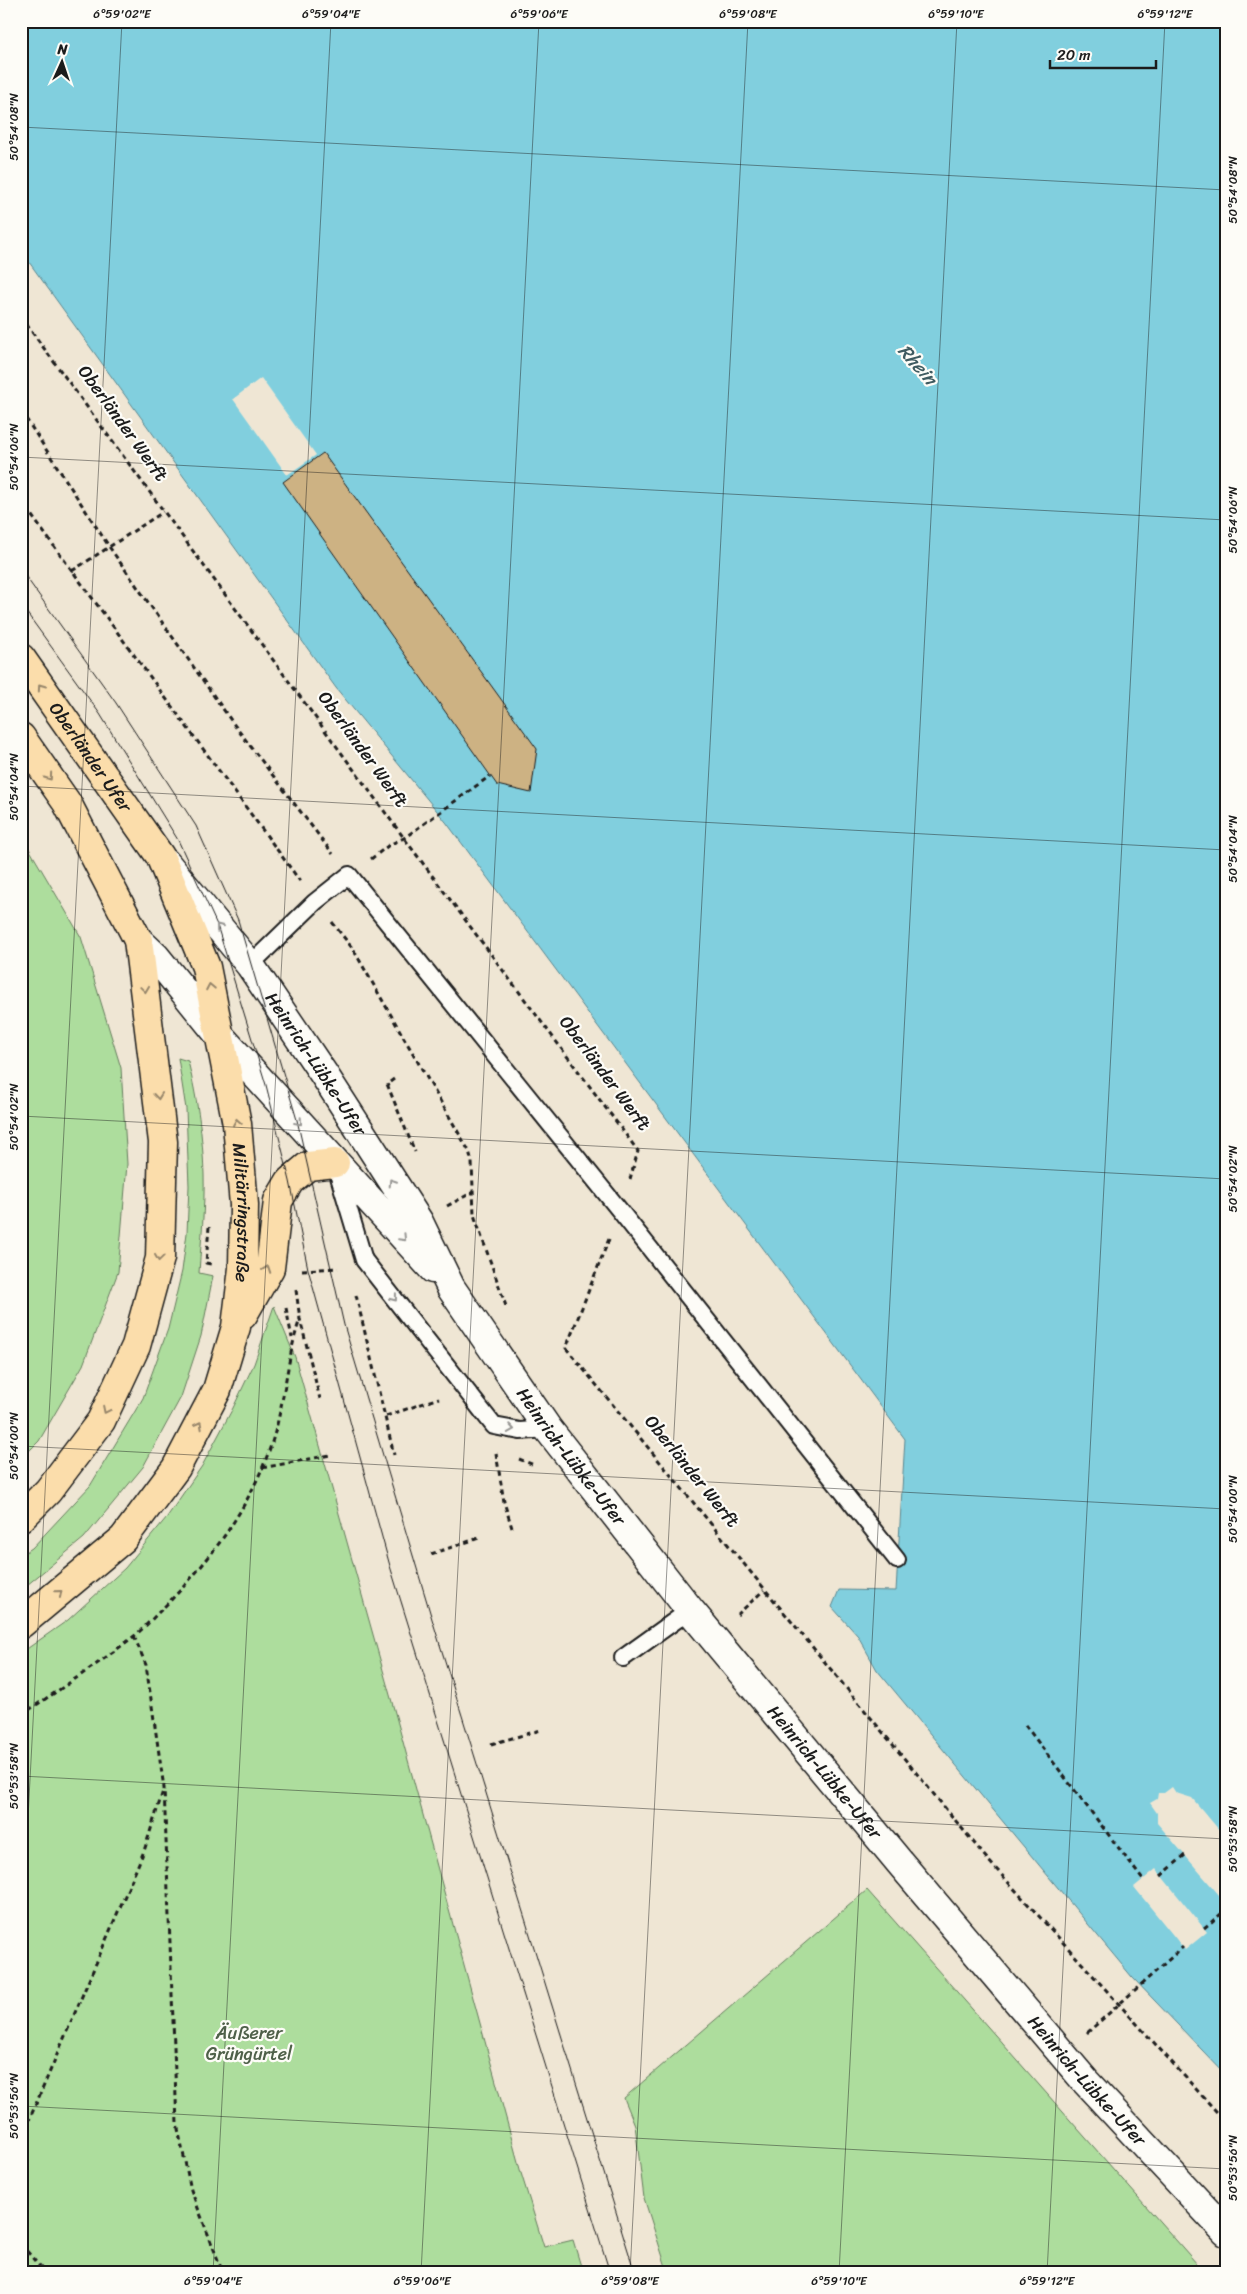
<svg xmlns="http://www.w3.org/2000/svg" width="1247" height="2294" font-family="Sriracha,sans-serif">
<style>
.green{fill:#addd9d;stroke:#647c5c}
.water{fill:#81cfde;stroke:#598790}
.pier{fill:#efe6d4}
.building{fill:#cdb283;stroke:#1c1c1c}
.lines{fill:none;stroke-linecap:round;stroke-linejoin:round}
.service-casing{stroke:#1c1c1c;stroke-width:20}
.secondary-casing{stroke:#1c1c1c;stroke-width:31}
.primary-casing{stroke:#1c1c1c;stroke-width:31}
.path{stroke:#1c1c1c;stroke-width:3;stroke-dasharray:5 4;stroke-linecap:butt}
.service{stroke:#fdfcf7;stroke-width:16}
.secondary{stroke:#fdfcf7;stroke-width:28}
.primary{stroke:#fbddab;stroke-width:28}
.tram{stroke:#1c1c1c;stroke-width:1}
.oneway{stroke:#97866b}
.oneway2{stroke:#989794}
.ticks{fill:none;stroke:#1c1c1c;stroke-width:1;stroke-opacity:0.45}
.labels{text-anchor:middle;stroke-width:4.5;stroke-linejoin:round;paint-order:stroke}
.street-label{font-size:18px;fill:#1c1c1c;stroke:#fdfcf7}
.park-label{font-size:18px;fill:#4f6049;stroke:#fdfcf7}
.water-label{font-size:19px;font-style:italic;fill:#3f5b60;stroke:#fdfcf7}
.neatline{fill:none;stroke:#1c1c1c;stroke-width:2}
.ticks-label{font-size:12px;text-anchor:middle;fill:#1c1c1c}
</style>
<rect width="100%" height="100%" fill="#efe6d4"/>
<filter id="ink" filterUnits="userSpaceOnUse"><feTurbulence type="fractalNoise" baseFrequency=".02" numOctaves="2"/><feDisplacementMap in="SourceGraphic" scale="10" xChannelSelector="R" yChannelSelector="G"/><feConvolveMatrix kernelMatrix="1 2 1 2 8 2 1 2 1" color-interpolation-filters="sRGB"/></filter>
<g filter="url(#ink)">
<!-- green -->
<g class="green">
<path d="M21,835L81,937L121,1068L127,1164L118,1272L83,1365L39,1441L21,1459Z"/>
<path d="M178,1058L188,1061C197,1098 203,1137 204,1174C205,1207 201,1240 199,1273L213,1276L201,1336L181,1397L143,1467L84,1538L21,1590V1555L32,1548L90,1486L143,1398L168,1329L182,1271L187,1233L189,1186L186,1109Z"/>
<path d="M274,1306L295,1357L397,1720L521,2173L544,2247L573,2240L583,2273H21V1653L68,1620L125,1568L167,1517L202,1466L233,1408L254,1364Z"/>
<path d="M867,1890L1205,2273H668L644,2198L635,2125L624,2098Z"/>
</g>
<!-- water -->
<path class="water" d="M21,21H1226V2075L1132,1977L877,1670L858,1636L832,1607L839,1590L896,1591L905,1439L446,822L336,688L21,251Z"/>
<!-- pier -->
<g class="pier">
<path d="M261,378L316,455L287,475L233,399Z"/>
<path d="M1172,1787L1176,1793L1192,1798L1226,1838V1903L1157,1823V1813L1150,1803L1157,1799L1158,1793H1164Z"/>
<path d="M1156,1869L1207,1932L1185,1950L1134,1887Z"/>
</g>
<!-- building -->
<path class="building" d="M323,453L537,749L531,793L497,785L283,482Z"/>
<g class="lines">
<!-- service casing -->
<g class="service-casing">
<g id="service">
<path d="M250,965L315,902L349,875L621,1212L897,1560"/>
<path d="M337,1170L364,1260L494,1426L520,1431L548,1429"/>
<path d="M623,1658L690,1610"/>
</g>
</g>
<!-- secondary casing -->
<g class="secondary-casing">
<g id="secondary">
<path id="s1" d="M166,863L250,965L323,1073L419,1222L451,1288L548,1429L690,1610L901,1864L1086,2082L1226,2232"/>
<path d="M138,940L156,957L219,1035L433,1269"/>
</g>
</g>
<!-- primary casing -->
<g class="primary-casing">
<g id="primary">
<path id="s2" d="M21,658L160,856L206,967L237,1124L244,1205L243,1268L236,1327L217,1390L176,1468L123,1539L21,1624"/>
<path d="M21,737L67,803L138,940L163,1142L160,1258L136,1346L101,1421L48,1491L21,1518"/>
<path d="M243,1315L270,1268L278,1201L290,1181L308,1166L335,1163"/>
</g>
</g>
<!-- path -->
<g class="path">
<path d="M21,317L404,838L638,1151L630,1179"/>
<path d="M21,411L110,548L235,726L333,854"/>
<path d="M21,501L300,881"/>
<path d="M72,571L163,512"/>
<path d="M371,859L389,845L404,838L490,776"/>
<path d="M332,922L353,949L469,1151L472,1162L474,1215L507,1309"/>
<path d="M394,1079L387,1084L415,1152"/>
<path d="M447,1206L473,1192"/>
<path d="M209,1227L206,1263L211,1264"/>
<path d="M609,1239L566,1348L988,1860L1226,2122"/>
<path d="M302,1270L338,1268"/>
<path d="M296,1290L300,1319L320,1399"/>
<path d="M356,1295L394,1455"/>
<path d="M286,1308L292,1338"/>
<path d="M386,1416L439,1398"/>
<path d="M496,1453L504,1502L512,1528"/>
<path d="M519,1459L534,1465"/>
<path d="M262,1468L330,1455"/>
<path d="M431,1554L479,1538"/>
<path d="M737,1615L764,1590"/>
<path d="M134,1636L146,1665L164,1788L177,2124L191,2190L223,2273"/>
<path d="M21,1715C59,1690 97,1665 133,1637C143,1629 152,1619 160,1611C208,1564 250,1508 271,1445C285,1404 286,1360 300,1319"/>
<path d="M1025,1725L1143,1880"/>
<path d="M491,1744L541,1730"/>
<path d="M1161,1876L1185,1855"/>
<path d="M1204,1928L1226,1910"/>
<path d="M1087,2033L1183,1947"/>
<path d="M21,2139L144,1851L163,1791"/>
<path d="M21,2244L45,2273"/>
</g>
<!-- service -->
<use href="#service" class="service"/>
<!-- secondary -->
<use href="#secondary" class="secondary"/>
<!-- primary -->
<use href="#primary" class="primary"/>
<!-- tram -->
<g class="tram">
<path d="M21,570L116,703L196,826L238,920L297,1120L344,1325L432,1619L635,2273"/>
<path d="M21,605L100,714L178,840L217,925L266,1085L290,1181L308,1269L390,1566L610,2273"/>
</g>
</g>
<!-- one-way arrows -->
<defs><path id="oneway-chevron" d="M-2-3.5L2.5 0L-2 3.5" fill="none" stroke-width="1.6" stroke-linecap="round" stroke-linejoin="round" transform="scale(1.25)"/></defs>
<g class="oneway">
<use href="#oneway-chevron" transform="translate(41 687) rotate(-125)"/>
<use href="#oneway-chevron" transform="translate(49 777) rotate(55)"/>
<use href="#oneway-chevron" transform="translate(210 987) rotate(-101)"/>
<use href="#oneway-chevron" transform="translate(145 989) rotate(82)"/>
<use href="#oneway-chevron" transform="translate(158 1096) rotate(84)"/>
<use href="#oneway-chevron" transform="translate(237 1122) rotate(-99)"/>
<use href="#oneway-chevron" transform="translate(159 1258) rotate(98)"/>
<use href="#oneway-chevron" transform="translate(267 1269) rotate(-70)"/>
<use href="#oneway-chevron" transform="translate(106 1410) rotate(116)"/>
<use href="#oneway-chevron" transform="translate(199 1425) rotate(-62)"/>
<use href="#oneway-chevron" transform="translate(59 1593) rotate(-40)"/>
</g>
<g class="oneway2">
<use href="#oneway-chevron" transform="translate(219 927) rotate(-129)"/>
<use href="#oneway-chevron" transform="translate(299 1122) rotate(49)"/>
<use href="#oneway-chevron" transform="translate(392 1182) rotate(-123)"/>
<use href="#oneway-chevron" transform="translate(403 1238) rotate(46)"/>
<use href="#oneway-chevron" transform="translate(394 1298) rotate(52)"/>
<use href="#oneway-chevron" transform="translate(511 1429) rotate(9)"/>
</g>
</g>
<!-- ticks -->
<path class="ticks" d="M21,127L1226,190M21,457L1226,520M21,786L1226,850M21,1116L1226,1179M21,1446L1226,1509M21,1776L1226,1839M21,1952L122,21M21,2106L1226,2169M213,2273L331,21M421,2273L539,21M630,2273L748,21M839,2273L957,21M1047,2273L1165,21"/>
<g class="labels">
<!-- street labels -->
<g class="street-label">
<text transform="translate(123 423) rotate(54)" y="6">Oberländer Werft</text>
<text transform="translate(363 749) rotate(54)" y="6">Oberländer Werft</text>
<text dy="6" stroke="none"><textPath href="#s2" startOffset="121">Oberländer Ufer</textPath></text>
<text dy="6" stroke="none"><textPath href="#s1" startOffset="251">Heinrich-Lübke-Ufer</textPath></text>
<text transform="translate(605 1073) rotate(53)" y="6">Oberländer Werft</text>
<text dy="6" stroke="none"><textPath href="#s2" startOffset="611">Militärringstraße</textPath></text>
<text dy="6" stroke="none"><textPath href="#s1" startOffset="720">Heinrich-Lübke-Ufer</textPath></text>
<text transform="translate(692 1471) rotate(51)" y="6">Oberländer Werft</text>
<text dy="6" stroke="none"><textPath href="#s1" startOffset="1125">Heinrich-Lübke-Ufer</textPath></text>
<text dy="6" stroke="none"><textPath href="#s1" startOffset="1530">Heinrich-Lübke-Ufer</textPath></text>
</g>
<!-- park labels -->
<g class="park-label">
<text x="249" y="2039">Äußerer<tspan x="249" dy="21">Grüngürtel</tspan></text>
</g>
<!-- water labels -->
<g class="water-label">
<text transform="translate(918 364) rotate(48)" y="7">Rhein</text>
</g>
</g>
<!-- margin -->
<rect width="1247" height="2294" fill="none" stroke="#fdfcf7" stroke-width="55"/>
<!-- north arrow -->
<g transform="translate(62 62) rotate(3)" stroke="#fdfcf7" stroke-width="4" paint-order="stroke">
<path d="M0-4L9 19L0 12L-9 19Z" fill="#1c1c1c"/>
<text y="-8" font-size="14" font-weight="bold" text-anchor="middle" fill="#1c1c1c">N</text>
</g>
<!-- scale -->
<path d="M1050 60v8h106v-8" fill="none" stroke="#1c1c1c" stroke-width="2.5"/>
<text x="1057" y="60" font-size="15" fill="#1c1c1c" stroke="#fdfcf7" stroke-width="4" paint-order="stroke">20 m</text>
<rect x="28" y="28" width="1192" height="2238" class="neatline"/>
<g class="ticks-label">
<text x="122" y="18">6°59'02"E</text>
<text x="331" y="18">6°59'04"E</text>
<text x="539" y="18">6°59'06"E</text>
<text x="748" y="18">6°59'08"E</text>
<text x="956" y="18">6°59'10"E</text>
<text x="1165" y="18">6°59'12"E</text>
<text transform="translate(14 127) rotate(-90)" y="4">50°54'08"N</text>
<text transform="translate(1233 190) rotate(-90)" y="4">50°54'08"N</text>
<text transform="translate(14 457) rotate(-90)" y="4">50°54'06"N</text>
<text transform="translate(1233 520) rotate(-90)" y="4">50°54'06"N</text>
<text transform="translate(14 787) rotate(-90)" y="4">50°54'04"N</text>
<text transform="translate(1233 849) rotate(-90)" y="4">50°54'04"N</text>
<text transform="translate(14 1117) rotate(-90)" y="4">50°54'02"N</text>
<text transform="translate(1233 1179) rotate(-90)" y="4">50°54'02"N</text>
<text transform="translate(14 1446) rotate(-90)" y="4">50°54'00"N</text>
<text transform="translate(1233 1509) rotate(-90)" y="4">50°54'00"N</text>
<text transform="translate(14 1776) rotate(-90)" y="4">50°53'58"N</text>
<text transform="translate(1233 1839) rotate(-90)" y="4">50°53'58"N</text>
<text transform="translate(14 2106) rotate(-90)" y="4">50°53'56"N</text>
<text transform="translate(1233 2168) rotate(-90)" y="4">50°53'56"N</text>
<text x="213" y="2285">6°59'04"E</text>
<text x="422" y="2285">6°59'06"E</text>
<text x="630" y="2285">6°59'08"E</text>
<text x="839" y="2285">6°59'10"E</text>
<text x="1047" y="2285">6°59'12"E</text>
</g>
</svg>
